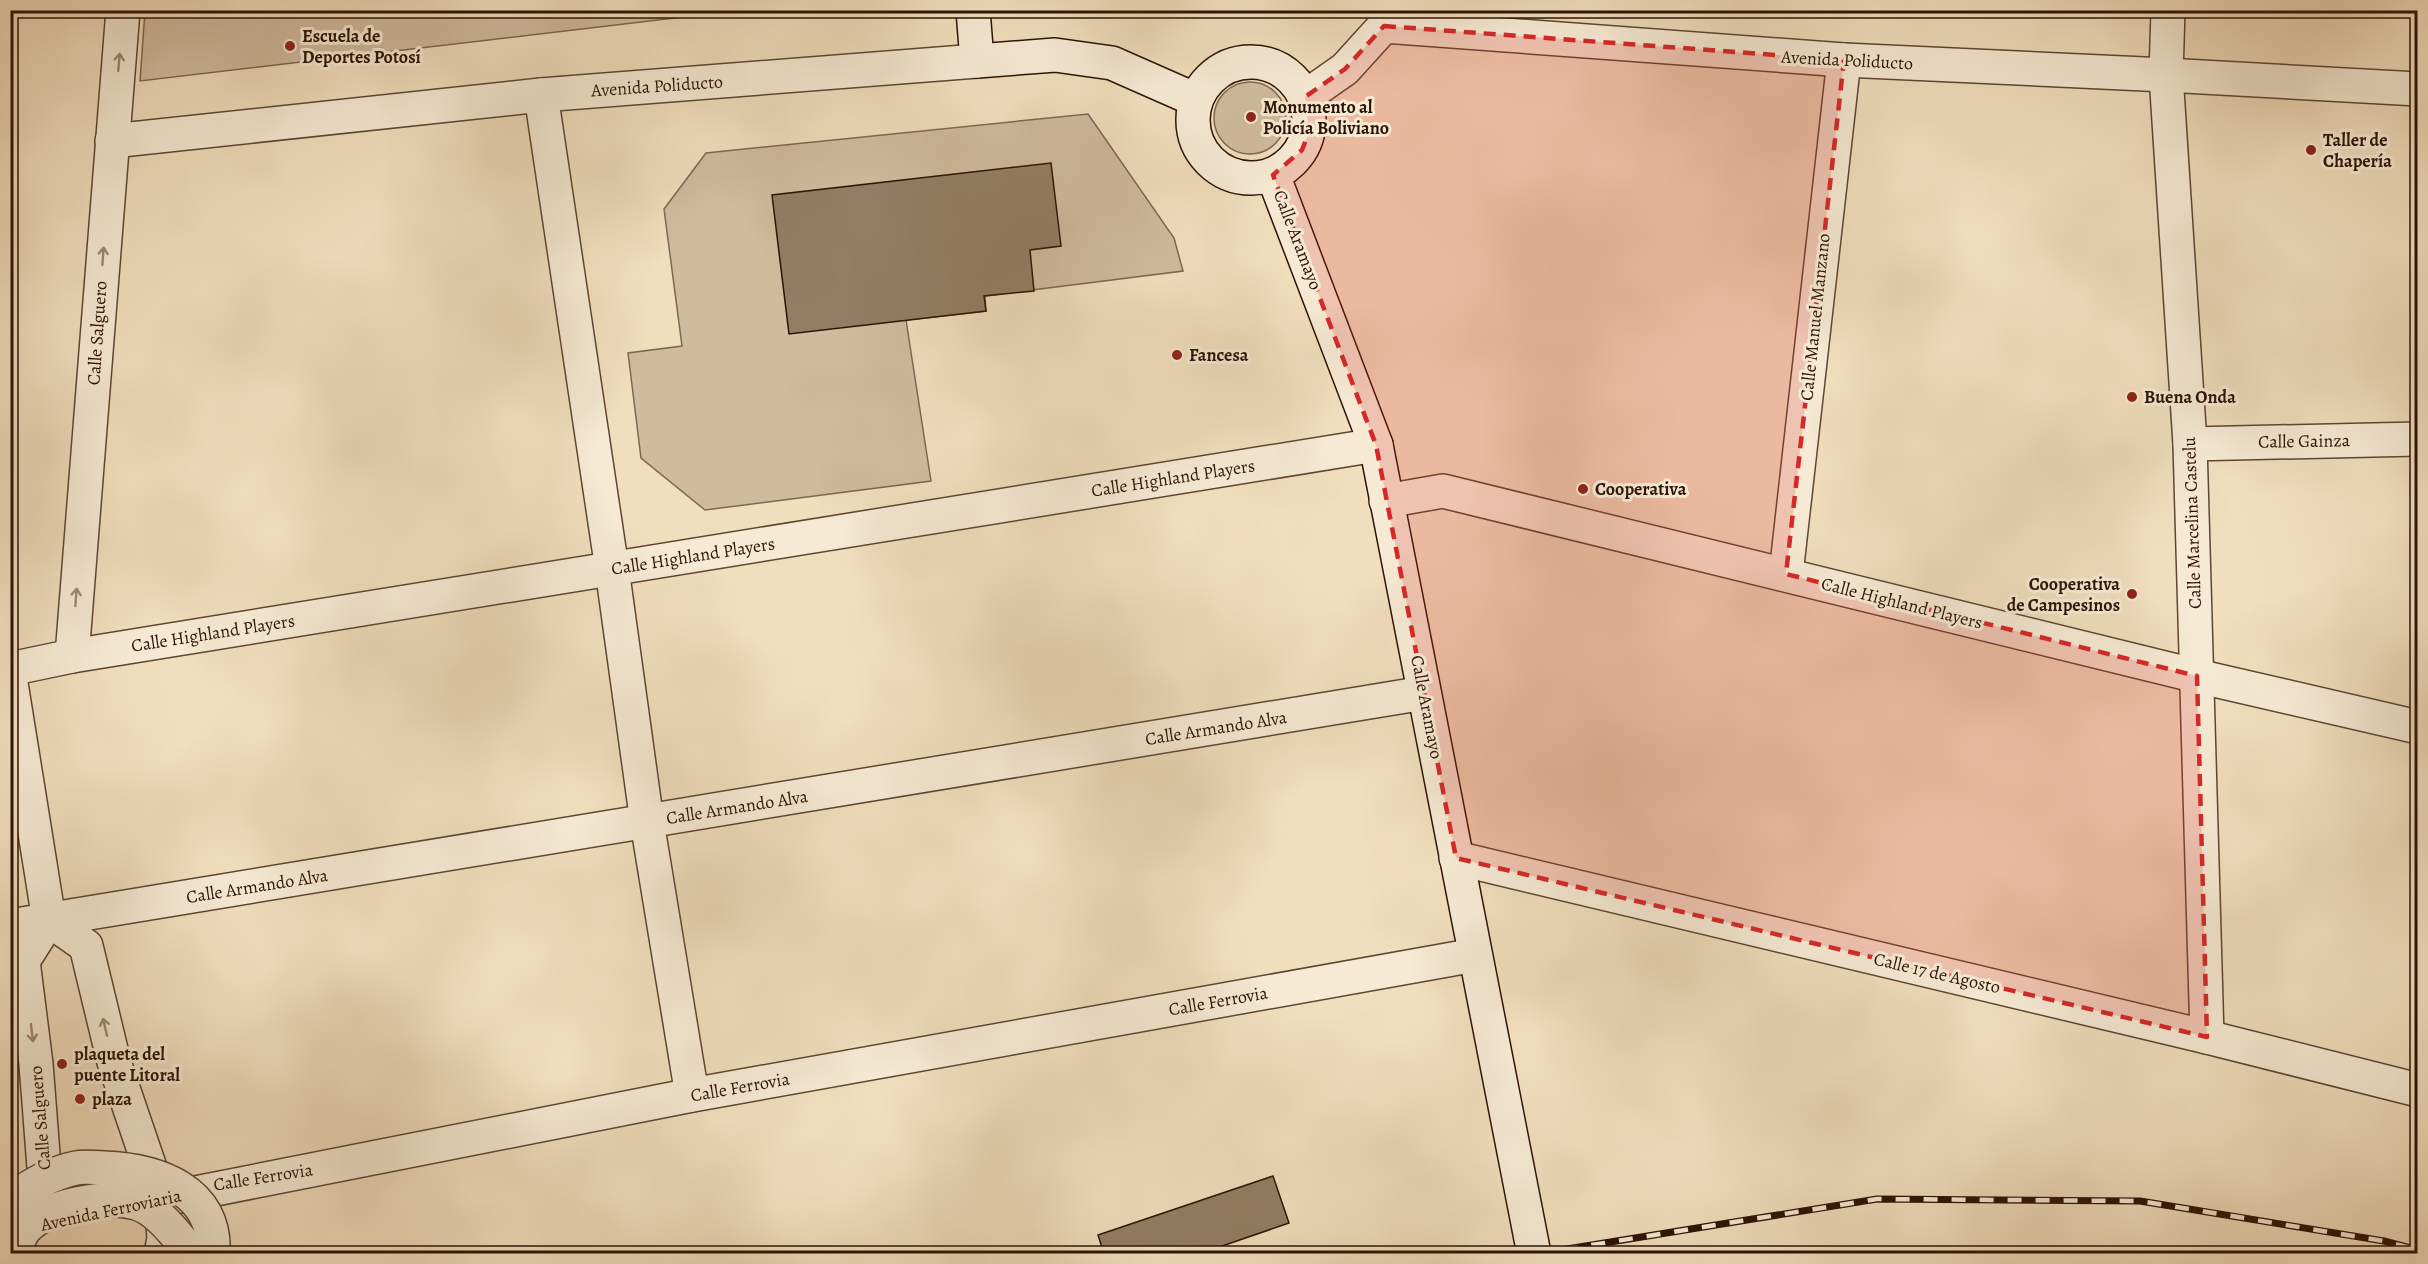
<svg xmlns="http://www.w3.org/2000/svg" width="2428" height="1264" font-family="Alegreya,serif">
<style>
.grass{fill:#d0bb9e;stroke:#7e6752;stroke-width:1.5}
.building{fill:#937d65;stroke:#2d1305;stroke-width:1.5}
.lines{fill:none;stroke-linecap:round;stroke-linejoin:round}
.minor-casing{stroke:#5e4633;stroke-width:36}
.tertiary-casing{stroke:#5e4633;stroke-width:36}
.secondary-casing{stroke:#2d1305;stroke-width:36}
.minor{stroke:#f6ead4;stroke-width:33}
.tertiary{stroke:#f6ead4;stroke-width:33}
.secondary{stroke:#f6ead4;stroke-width:33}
.rail-casing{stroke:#2d1305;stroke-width:7}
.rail{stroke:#f6ead4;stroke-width:4.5;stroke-dasharray:14;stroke-linecap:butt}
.minor-bridge-casing{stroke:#5e4633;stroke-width:36;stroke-linecap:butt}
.minor-bridge{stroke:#f6ead4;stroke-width:33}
.oneway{stroke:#9c8977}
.marked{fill:#d62828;fill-opacity:0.2;stroke:#d62828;stroke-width:4.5;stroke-dasharray:12 8;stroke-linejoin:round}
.poi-dot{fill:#8f2418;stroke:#f6ead4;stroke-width:2}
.labels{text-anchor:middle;stroke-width:6;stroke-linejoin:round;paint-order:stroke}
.poi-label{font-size:18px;font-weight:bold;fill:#2d1305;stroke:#f6ead4;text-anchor:start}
.street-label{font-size:18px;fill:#2d1305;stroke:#f6ead4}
</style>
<rect width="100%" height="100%" fill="#f1debd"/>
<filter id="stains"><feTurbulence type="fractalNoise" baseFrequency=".00333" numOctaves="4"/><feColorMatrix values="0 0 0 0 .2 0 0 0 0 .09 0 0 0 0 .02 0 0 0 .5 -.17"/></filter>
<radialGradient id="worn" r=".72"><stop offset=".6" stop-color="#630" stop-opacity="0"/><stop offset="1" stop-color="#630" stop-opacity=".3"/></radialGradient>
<!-- grass -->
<g class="grass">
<path d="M145,11V10L734,11L140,81Z"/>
<circle cx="1250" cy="118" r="36"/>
<path d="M1088,114L1174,238L1183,271L985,296L986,311L906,320L931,481L705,510L641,458L628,353L682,346L664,209L706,153Z"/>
</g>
<!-- building -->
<g class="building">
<path d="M1051,163L1061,246L1030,250L1034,291L984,296L986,311L789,334L772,195Z"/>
<path d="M1273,1176L1289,1223L1199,1254H1104L1098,1235Z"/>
</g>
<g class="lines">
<!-- minor casing -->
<g class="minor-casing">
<g id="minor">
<path d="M2168,10L2166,75L2190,444L2207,1037"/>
<path d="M541,95L612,569L647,822L692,1095"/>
<path d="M112,141L541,95L977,61"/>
<path d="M2190,444L2418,439"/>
<path d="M1386,501L1443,491L2197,676L2418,727"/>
<path d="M1786,574L1844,60"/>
<path d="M72,656L123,10"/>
<path d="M10,669L72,656L1376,445"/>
<path d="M10,677L49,920L23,961L36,1064L45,1180"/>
<path d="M1456,858L2207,1037L2418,1090"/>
<path d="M49,920L86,946L114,1062L161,1200L164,1238L161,1254"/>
<path d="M10,926L1424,693"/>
</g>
</g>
<!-- tertiary casing -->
<g class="tertiary-casing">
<g id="tertiary">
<path d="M1305,97L1345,69L1384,26L1844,60L2166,75L2418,89"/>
<path d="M165,1199L692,1095L1475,955"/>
</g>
</g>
<!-- secondary casing -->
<g class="secondary-casing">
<g id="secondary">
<path d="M973,10L977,61L1055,55L1112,63L1196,100"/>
<circle cx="1251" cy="120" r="58"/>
<path d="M1273,175L1376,445L1534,1254"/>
</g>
</g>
<!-- minor -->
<use href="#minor" class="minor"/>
<!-- tertiary -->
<use href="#tertiary" class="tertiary"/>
<!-- secondary -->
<use href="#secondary" class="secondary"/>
<!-- rail casing -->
<g class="rail-casing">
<path id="rail" d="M1536,1254L1877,1199L2140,1201L2384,1241L2418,1250"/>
</g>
<!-- rail -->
<use href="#rail" class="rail"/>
<!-- minor-bridge casing -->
<g class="minor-bridge-casing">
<g id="minor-bridge">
<path d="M10,1201C29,1186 52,1173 76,1168C85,1166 95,1168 104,1168C157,1170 217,1190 213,1254"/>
<path d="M14,1254C16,1245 22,1230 29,1225C52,1204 107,1195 136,1203C154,1208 171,1228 182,1242"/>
</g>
</g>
<!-- minor-bridge -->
<use href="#minor-bridge" class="minor-bridge"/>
</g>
<!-- one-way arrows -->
<defs><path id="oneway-shaft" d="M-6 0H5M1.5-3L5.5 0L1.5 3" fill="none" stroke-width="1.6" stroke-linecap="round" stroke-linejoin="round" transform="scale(1.5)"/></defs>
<g class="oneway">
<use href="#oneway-shaft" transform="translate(119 62) rotate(-85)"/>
<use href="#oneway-shaft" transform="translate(103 256) rotate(-86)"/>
<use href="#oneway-shaft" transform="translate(76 597) rotate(-86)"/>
<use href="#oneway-shaft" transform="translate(105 1027) rotate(-103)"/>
<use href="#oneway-shaft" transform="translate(32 1033) rotate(83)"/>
</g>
<!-- marked area -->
<path class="marked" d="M1384,26L1844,60L1786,574L2197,676L2207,1037L1456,858L1376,445L1273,175L1302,150L1309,132L1305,97L1345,69Z"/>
<!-- markers -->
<g class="poi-dot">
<circle cx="290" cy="46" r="6"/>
<circle cx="1251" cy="117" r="6"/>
<circle cx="2311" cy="150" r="6"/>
<circle cx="1177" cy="355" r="6"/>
<circle cx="2132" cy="397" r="6"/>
<circle cx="1583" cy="489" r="6"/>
<circle cx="2132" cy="594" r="6"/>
<circle cx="62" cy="1064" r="6"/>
<circle cx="80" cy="1099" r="6"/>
</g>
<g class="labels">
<!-- poi labels -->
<g class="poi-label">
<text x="302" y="42">Escuela de<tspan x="302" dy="21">Deportes Potosí</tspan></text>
<text x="1263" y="113">Monumento al<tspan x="1263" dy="21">Policía Boliviano</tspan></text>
<text x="2323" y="146">Taller de<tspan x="2323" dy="21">Chapería</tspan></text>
<text x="1189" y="361">Fancesa</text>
<text x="2144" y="403">Buena Onda</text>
<text x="1595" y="495">Cooperativa</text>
<text x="2120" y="590" text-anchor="end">Cooperativa<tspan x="2120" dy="21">de Campesinos</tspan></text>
<text x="74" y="1060">plaqueta del<tspan x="74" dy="21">puente Litoral</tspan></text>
<text x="92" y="1105">plaza</text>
</g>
<!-- street labels -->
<g class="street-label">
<text transform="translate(1847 60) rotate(3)" y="6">Avenida Poliducto</text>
<text transform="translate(657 86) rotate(-4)" y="6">Avenida Poliducto</text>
<text transform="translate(1298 240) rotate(69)" y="6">Calle Aramayo</text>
<text transform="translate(1815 317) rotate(-84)" y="6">Calle Manuel Manzano</text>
<text transform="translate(97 333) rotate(-86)" y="6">Calle Salguero</text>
<text transform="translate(2304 441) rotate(-1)" y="6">Calle Gainza</text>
<text transform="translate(1173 478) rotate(-9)" y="6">Calle Highland Players</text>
<text transform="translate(2192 523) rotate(-92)" y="6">Calle Marcelina Castelu</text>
<text transform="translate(693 556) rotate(-9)" y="6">Calle Highland Players</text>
<text transform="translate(1902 603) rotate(14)" y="6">Calle Highland Players</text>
<text transform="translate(213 633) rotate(-9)" y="6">Calle Highland Players</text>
<text transform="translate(1427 707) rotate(79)" y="6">Calle Aramayo</text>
<text transform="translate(1216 728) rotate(-9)" y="6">Calle Armando Alva</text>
<text transform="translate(737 807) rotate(-9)" y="6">Calle Armando Alva</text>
<text transform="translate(257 886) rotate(-9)" y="6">Calle Armando Alva</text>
<text transform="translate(1937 973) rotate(13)" y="6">Calle 17 de Agosto</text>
<text transform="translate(1218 1001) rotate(-10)" y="6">Calle Ferrovia</text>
<text transform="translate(740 1087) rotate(-10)" y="6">Calle Ferrovia</text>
<text transform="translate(40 1118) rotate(-95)" y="6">Calle Salguero</text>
<text transform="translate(263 1177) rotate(-9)" y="6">Calle Ferrovia</text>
<text transform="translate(111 1210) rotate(-12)" y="6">Avenida Ferroviaria</text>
</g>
</g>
<!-- margin -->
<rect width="2428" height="1264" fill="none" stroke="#f1debd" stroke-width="36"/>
<rect x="12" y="12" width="2404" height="1240" fill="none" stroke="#2d1305" stroke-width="3"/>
<rect x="18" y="18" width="2392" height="1228" fill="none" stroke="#2d1305" stroke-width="1.5"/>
<rect width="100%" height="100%" filter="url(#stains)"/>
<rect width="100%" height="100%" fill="url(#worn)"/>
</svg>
